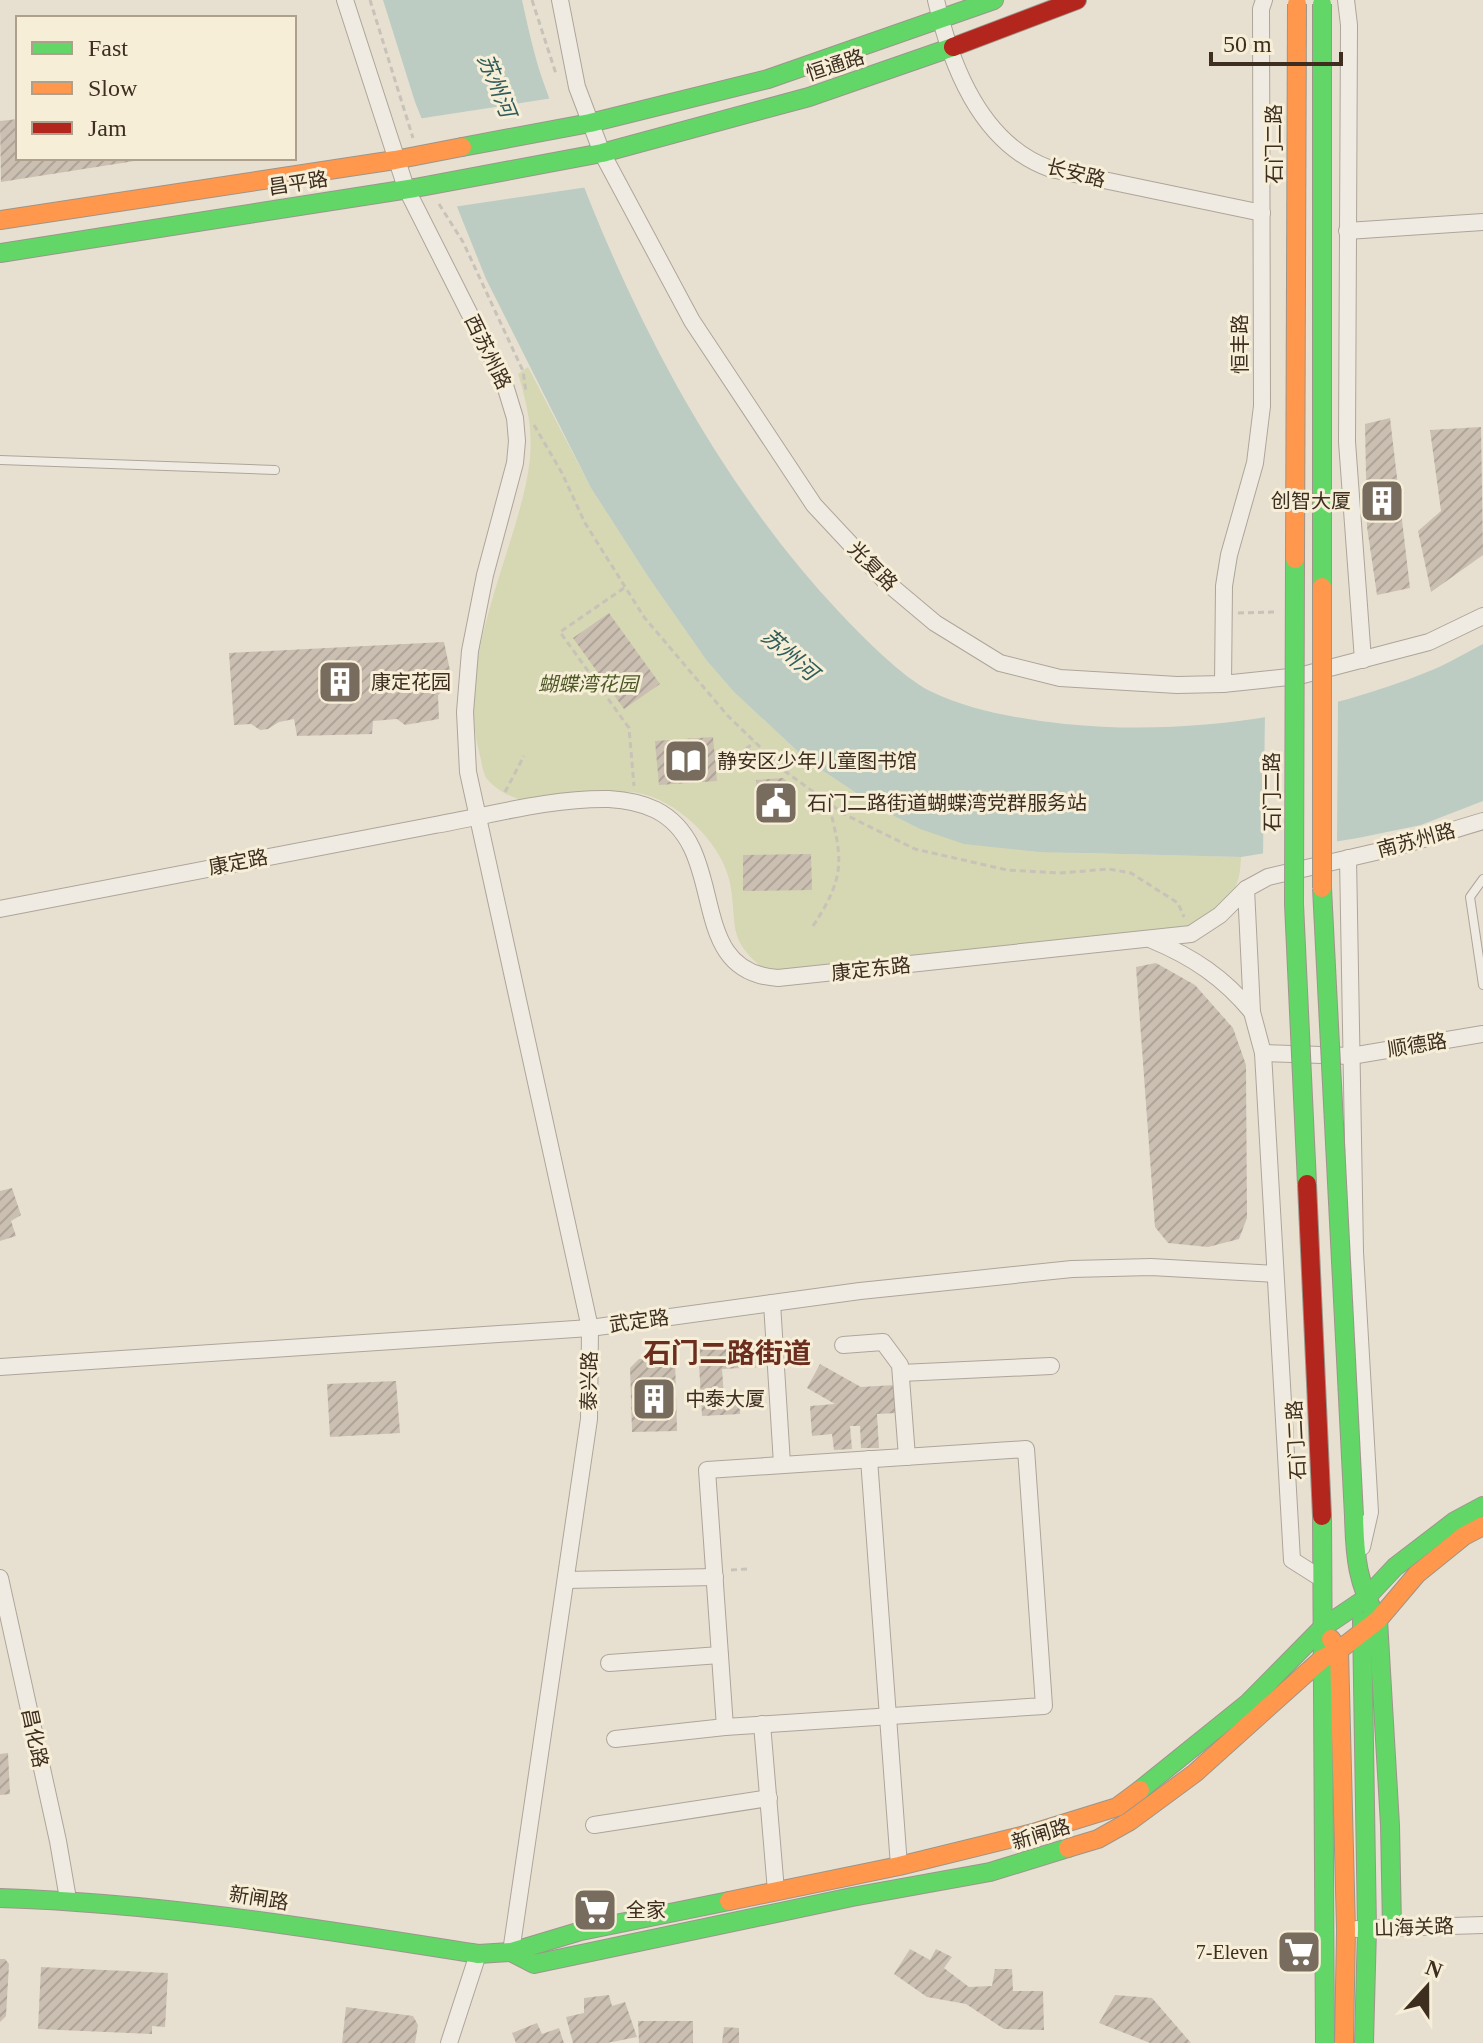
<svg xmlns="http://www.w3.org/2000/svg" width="1483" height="2043" font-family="'Times New Roman','Noto Sans SC',serif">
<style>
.park{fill:#d6d7b3}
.water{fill:#bcccc2}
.pier{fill:#e7e0d1}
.building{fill:url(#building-hatch)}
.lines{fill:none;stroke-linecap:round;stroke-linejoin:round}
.lane-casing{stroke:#ada599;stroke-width:10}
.street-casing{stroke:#ada599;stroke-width:18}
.fast-casing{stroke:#9c958a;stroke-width:20}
.slow-casing{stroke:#9c958a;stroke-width:20}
.jam-casing{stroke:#9c958a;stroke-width:20}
.path{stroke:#c8c2b9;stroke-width:3;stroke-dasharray:6 4;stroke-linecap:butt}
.lane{stroke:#efebe3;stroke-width:8}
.street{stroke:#efebe3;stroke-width:16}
.fast{stroke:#63d668;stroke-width:18}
.slow{stroke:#ff974d;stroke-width:18}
.jam{stroke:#b3261e;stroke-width:18}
.fast-bridge-casing{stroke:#9c958a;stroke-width:20;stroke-linecap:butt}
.slow-bridge-casing{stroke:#9c958a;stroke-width:20;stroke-linecap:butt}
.jam-bridge-casing{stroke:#9c958a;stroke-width:20;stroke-linecap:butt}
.fast-bridge{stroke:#63d668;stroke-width:18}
.slow-bridge{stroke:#ff974d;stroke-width:18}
.jam-bridge{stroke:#b3261e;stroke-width:18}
.labels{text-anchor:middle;stroke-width:6;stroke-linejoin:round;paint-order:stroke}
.street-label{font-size:20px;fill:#3d2e20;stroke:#f7eed8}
.poi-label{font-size:20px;fill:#3d2e20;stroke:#f7eed8;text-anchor:start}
.park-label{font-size:20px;font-style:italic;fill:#4d5a26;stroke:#f7eed8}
.water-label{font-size:22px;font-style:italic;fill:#2f5d5a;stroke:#f7eed8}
.district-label{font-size:28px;font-weight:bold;fill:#6b2e1e;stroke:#f7eed8}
</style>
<defs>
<pattern id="building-hatch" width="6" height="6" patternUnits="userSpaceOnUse" patternTransform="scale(2)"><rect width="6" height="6" fill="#cbbfb2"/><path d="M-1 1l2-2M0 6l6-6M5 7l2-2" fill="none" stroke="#afa499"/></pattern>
</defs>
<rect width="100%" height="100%" fill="#e7e0d1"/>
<!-- park -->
<path class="park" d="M528,367L591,488L649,578L707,661L734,692L808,761L882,810L920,829L1076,853L1241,857C1240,898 1223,906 1190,927L825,969H764C726,938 738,926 730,883C722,841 670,792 627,792C594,792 561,799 529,802C514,799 497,791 487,779C483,774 482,763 480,756C456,668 506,572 525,488C535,445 531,416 518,374Z"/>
<!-- water -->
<path class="water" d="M383,0H522C528,27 534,55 543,81C551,105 562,129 571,153C633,319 718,483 840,613C861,635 903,678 930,691C971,711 1020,719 1065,724C1186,736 1314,718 1427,672C1446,665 1465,653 1483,644V801L1421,825L1358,838L1241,857L1040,852L964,844L920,829L882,810L808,761L734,692L707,661L649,578L591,488L486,279L415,102Z"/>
<!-- pier -->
<g class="pier">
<path d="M553,98L588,187L453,207L417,119Z"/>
<path d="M1338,697L1337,845L1263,857L1265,713Z"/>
</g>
<!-- building -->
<g class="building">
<path d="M18,119V158L141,160L1,182L0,121Z"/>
<path d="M1390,418L1410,588L1377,595L1367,527L1365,424Z"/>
<path d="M1481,427L1483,555L1431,592L1418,531L1441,511L1430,430Z"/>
<path d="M609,613L660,684L624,709L573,638Z"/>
<path d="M444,642L451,675L445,689L438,695L439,719L405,725L397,719L373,721L372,734L297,736L294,719L279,722L268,729L260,730L251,724L234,725L229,653Z"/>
<path d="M713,737L717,781L659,785L655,741Z"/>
<path d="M783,778L793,787L795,819L759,822L756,780Z"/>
<path d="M811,854L812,890L743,891V855Z"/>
<path d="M1156,963L1195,985L1233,1028L1246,1065L1247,1218L1239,1239L1208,1247L1168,1243L1155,1227L1136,967Z"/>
<path d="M12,1188L21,1215L11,1221L16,1236L0,1241V1191Z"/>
<path d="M762,1344L763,1367L722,1369L724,1397L740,1396V1414L702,1416L698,1347Z"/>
<path d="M675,1358L677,1431L632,1432L630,1368L639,1359Z"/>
<path d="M820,1364L861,1387L895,1385L897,1413L877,1414L879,1448H861L860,1426H850L852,1449L834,1450L832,1434L812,1436L810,1406L835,1404L807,1388Z"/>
<path d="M396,1381L400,1433L330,1437L327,1384Z"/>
<path d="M8,1753L10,1794L0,1795V1754Z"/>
<path d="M910,1949L930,1960L936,1949L952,1957L944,1968L969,1987L992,1986L995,1969H1012L1013,1991H1043L1044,2030L1004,2029L966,2004L927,1997L894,1974Z"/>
<path d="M0,1959H5L9,1964L6,2016L0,2022Z"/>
<path d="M41,1967L168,1973L165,2027L152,2026V2034L38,2029Z"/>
<path d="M609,1995L612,2006L625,2002L637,2037L607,2043H573L566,2017L584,2013V1998Z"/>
<path d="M1115,1995L1152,1998L1191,2043H1150L1099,2023Z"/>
<path d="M346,2007L413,2016L418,2025L415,2043H342Z"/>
<path d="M638,2021H693V2043H639Z"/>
<path d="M537,2023L542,2034L559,2028L564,2043H516L512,2033Z"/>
<path d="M724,2027L739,2028V2043H722Z"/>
</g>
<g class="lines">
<!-- lane casing -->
<g class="lane-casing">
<g id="lane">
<path d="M0,460L275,470"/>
<path d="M1483,879L1470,897L1483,985"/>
</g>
</g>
<!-- street casing -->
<g class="street-casing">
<g id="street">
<path d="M345,0L406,188L504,382L515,418L517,441L515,463L485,575L470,651L465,712L468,772L590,1328L589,1419L511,1952"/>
<path d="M560,0L577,87L602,153L692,321L814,505L885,581L935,623L1000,663L1060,678L1177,685L1223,684L1299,676L1429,642L1483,616"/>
<path d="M936,0C951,66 982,145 1051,169L1262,213"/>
<path d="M1346,0L1349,25L1347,442L1363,660"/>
<path d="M1347,231L1483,222"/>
<path d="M1223,684L1224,586L1229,555L1255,463L1262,406L1261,9L1264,0"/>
<path d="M1348,858L1355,1252L1370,1512L1362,1547"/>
<path d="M1246,889L1252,1012L1263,1053L1292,1560L1322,1579"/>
<path d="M0,909C145,880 290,852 435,825C492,815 550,798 609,799C625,800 642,803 656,810C732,849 682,972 778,978L1191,934L1220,915L1246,889L1268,877L1397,847L1483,821"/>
<path d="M1152,940C1193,957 1224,978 1252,1012"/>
<path d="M1263,1053L1351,1056L1483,1034"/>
<path d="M772,1303L782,1464"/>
<path d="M843,1345L883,1342L900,1365L907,1457"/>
<path d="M0,1367L590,1328L860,1291L1072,1269L1151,1267L1275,1274"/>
<path d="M901,1373L1051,1366"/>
<path d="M1026,1449L1044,1706L725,1727L707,1470Z"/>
<path d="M869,1459L899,1866"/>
<path d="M0,1578L58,1841L68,1899"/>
<path d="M566,1580L715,1577"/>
<path d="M609,1663L720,1655"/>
<path d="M762,1724L776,1891"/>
<path d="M615,1739L725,1727"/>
<path d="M594,1825L769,1798"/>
<path d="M1357,1929L1483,1925"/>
<path d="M449,2043L478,1954"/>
</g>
</g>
<!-- fast casing -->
<g class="fast-casing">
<g id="fast">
<path d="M462,147L590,123L768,79L994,0"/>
<path d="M0,253L415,188L602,153L809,97L953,47"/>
<path d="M1322,1516L1325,2043"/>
<path d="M1354,1516C1355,1557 1357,1583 1378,1620L1390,1825L1392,1927"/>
<path d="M1362,1621L1367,1929L1364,2043"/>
<path d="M1140,1790L1248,1703L1322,1628L1365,1599L1395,1567L1455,1521L1483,1506"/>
<path d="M0,1898C161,1903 319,1929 478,1954L511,1952L581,1931L729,1901"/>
<path d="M511,1952L534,1964L852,1897L990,1872L1068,1848"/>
</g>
</g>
<!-- slow casing -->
<g class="slow-casing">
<g id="slow">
<path d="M0,220L395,160L462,147"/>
<path d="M1331,1639L1339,1650L1346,1930L1344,2043"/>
<path d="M1068,1848L1098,1839L1130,1821L1195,1773L1322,1659L1339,1650L1378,1620L1417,1574L1464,1536L1483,1526"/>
<path d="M729,1901L899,1866L1033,1833L1117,1807L1140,1790"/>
</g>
</g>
<!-- jam casing -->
<g class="jam-casing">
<path id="jam" d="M953,47L1077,0"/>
</g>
<!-- path -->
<g class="path">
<path d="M370,0L413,138"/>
<path d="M532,0L556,74"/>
<path d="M439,204L463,242L523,371L526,392"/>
<path d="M534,425L562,473L585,523L644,617L728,716L786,772L844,814L915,849L1007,870L1060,873L1109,869L1131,873L1178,903L1184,917"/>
<path d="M624,588L560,632L629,728L634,786"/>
<path d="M1238,613L1274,612"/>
<path d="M746,749L754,742"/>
<path d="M505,792L524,756"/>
<path d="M813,926C846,876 843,859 828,802"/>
<path d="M731,1570L747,1569"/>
</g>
<!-- lane -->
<use href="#lane" class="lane"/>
<!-- street -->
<use href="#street" class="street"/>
<!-- fast -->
<use href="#fast" class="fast"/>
<!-- slow -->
<use href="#slow" class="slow"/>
<!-- jam -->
<use href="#jam" class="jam"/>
<!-- fast-bridge casing -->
<g class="fast-bridge-casing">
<g id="fast-bridge">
<path d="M1322,4V587"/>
<path d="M1295,559L1294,904L1307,1184"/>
<path d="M1322,888L1354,1516"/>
</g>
</g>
<!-- slow-bridge casing -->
<g class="slow-bridge-casing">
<g id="slow-bridge">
<path d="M1295,559L1297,4"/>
<path d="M1322,587V888"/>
</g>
</g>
<!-- jam-bridge casing -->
<g class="jam-bridge-casing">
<path id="jam-bridge" d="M1307,1184L1322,1516"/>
</g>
<!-- fast-bridge -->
<use href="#fast-bridge" class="fast-bridge"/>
<!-- slow-bridge -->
<use href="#slow-bridge" class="slow-bridge"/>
<!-- jam-bridge -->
<use href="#jam-bridge" class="jam-bridge"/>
</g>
<!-- icons -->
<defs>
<g id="building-square" transform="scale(2.3)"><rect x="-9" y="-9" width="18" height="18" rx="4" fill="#786c5e" stroke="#f7eed8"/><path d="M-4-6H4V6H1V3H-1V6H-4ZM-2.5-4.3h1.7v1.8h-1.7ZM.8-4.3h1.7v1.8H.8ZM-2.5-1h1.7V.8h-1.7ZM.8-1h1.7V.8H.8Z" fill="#fff"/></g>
<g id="library-square" transform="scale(2.3)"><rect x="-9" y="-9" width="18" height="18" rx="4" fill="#786c5e" stroke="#f7eed8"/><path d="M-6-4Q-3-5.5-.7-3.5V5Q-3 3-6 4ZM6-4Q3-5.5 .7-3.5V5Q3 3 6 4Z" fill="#fff"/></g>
<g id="civic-square" transform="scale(2.3)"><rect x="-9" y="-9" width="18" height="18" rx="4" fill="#786c5e" stroke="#f7eed8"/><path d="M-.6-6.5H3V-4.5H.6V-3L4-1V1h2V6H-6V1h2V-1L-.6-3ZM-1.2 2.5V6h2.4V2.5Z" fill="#fff"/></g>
<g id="supermarket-square" transform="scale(2.3)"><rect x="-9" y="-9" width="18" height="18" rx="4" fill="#786c5e" stroke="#f7eed8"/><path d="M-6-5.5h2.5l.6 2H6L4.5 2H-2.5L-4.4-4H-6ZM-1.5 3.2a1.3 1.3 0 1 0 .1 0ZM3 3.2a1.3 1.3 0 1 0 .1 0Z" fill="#fff"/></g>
</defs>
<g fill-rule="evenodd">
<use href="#building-square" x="1382" y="501"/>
<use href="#building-square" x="340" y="682"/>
<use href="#library-square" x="686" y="761"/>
<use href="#civic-square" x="776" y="803"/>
<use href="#building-square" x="654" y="1399"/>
<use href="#supermarket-square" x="595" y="1910"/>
<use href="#supermarket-square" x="1299" y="1952"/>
</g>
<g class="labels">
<!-- street labels -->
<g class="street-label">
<text transform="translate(835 65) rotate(-18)" y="7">恒通路</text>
<text transform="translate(1274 144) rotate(-90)" y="7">石门二路</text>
<text transform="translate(1076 173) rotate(14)" y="7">长安路</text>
<text transform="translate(298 183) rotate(-9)" y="7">昌平路</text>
<text transform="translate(1240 344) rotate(-90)" y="7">恒丰路</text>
<text transform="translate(488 352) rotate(64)" y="7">西苏州路</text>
<text transform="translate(873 566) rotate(45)" y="7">光复路</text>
<text transform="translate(1272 792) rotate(-90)" y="7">石门二路</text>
<text transform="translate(1416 840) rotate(-15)" y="7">南苏州路</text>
<text transform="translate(238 862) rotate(-11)" y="7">康定路</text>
<text transform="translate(871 969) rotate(-6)" y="7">康定东路</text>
<text transform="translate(1417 1045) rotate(-9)" y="7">顺德路</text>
<text transform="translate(639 1321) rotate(-8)" y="7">武定路</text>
<text transform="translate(589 1381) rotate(-89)" y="7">泰兴路</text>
<text transform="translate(1296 1440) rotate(-93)" y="7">石门二路</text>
<text transform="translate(35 1738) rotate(78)" y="7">昌化路</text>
<text transform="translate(1041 1834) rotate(-17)" y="7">新闸路</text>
<text transform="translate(259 1898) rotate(9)" y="7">新闸路</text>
<text transform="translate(1414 1927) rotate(-2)" y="7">山海关路</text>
</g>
<!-- poi labels -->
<g class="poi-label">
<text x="1351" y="508" text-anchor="end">创智大厦</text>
<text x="371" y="689">康定花园</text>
<text x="717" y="768">静安区少年儿童图书馆</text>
<text x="807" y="810">石门二路街道蝴蝶湾党群服务站</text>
<text x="685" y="1406">中泰大厦</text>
<text x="626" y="1917">全家</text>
<text x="1268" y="1959" text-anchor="end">7-Eleven</text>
</g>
<!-- park labels -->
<g class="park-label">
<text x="588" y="691">蝴蝶湾花园</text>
</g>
<!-- water labels -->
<g class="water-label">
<text transform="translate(497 85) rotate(68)" y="8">苏州河</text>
<text transform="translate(790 654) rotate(41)" y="8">苏州河</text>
</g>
<!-- district labels -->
<g class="district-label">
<text x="727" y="1363">石门二路街道</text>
</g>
</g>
<!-- legend -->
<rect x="16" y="16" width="280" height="144" fill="#f7eed8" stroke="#ada18e" stroke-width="2"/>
<rect x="32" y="42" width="40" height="12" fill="#63d668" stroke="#ada18e" stroke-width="2"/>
<text x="88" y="56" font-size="24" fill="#3d2e20">Fast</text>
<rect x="32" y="82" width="40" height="12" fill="#ff974d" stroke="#ada18e" stroke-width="2"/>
<text x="88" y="96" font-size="24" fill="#3d2e20">Slow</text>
<rect x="32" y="122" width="40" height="12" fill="#b3261e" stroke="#ada18e" stroke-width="2"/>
<text x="88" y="136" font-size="24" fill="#3d2e20">Jam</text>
<!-- north arrow -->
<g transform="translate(1427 1987) rotate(21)" stroke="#f7eed8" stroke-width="6" paint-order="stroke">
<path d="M0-6L14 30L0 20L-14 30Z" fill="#3d2e20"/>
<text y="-12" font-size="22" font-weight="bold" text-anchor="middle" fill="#3d2e20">N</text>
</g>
<!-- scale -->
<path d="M1211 52v12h130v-12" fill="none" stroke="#3d2e20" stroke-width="4"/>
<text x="1223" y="52" font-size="24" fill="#3d2e20" stroke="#f7eed8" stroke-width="6" paint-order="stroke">50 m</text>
</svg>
